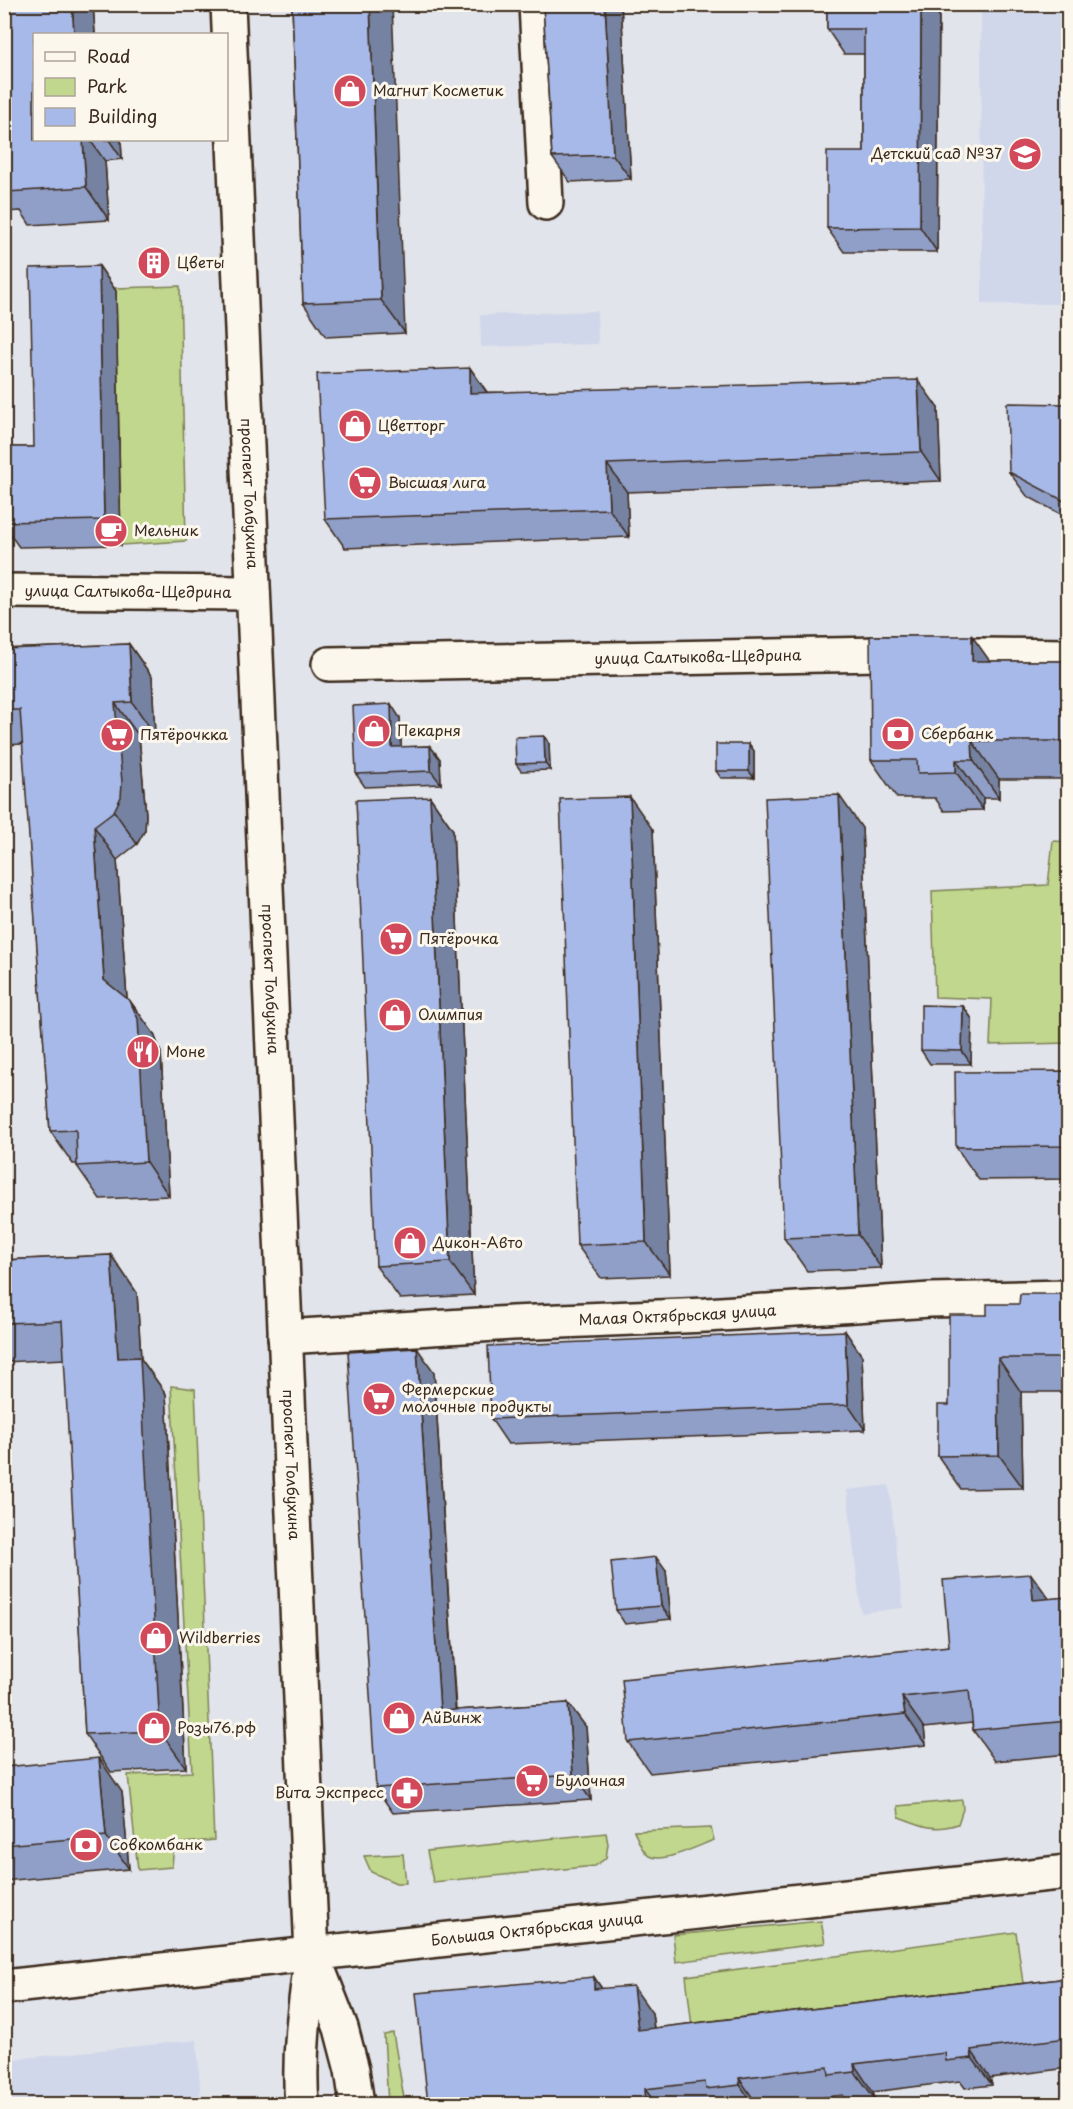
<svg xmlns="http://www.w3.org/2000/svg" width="1073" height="2109" font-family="'Playpen Sans',sans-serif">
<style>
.built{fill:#d0d7ea}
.green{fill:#c0d78d;stroke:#7e8056;stroke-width:1.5}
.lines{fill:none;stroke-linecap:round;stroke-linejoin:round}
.minor-casing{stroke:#3b2a1e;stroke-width:38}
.major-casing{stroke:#3b2a1e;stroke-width:38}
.minor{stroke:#fbf7ec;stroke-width:33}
.major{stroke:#fbf7ec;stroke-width:33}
.wall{fill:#909fc8;stroke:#3b2a1e;stroke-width:1.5}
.shaded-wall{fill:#7582a2;stroke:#3b2a1e;stroke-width:1.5}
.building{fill:#a7b9e8;stroke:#3b2a1e;stroke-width:1.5}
.labels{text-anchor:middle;stroke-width:6;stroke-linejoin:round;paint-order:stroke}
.poi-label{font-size:15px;fill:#3b2a1e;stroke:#fbf7ec;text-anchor:start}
.street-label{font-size:15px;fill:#3b2a1e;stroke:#fbf7ec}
</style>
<rect width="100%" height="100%" fill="#e2e4eb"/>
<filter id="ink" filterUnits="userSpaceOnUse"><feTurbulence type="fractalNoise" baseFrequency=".0167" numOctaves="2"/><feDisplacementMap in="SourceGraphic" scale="12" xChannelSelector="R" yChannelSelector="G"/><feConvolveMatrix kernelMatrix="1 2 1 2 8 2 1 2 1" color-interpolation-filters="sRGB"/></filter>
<g filter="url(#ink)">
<!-- built -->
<g class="built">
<path d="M981,5H1068V304H982Z"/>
<path d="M597,311L598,344L481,347L480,315Z"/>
<path d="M889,1485L903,1608L861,1613L847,1490Z"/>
<path d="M197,2040L201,2104H5V2060Z"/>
</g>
<!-- green -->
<g class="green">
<path d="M180,286L186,541L121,545L115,288Z"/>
<path d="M1053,841L1068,842V1043L990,1045L992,999L935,997L932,891L1048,885Z"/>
<path d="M171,1386L195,1389L214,1840L174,1844L172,1867L138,1870L128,1775L192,1772Z"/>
<path d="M962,1800L963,1809L958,1824C933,1832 923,1826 899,1817L898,1806Z"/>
<path d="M711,1828L714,1840C700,1845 663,1864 649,1856C641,1851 638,1839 634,1831Z"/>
<path d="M606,1833L608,1844L606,1858L595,1866L433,1882L427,1851Z"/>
<path d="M403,1854L406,1883H396L371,1872L364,1856Z"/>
<path d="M821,1921L825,1943L676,1962L673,1935Z"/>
<path d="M1016,1932L1024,1990L693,2035L686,1976Z"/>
<path d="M393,2033L405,2104H388L384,2035Z"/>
</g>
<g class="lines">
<!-- minor casing -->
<g class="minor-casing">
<g id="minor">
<path d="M536,4L546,203"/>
<path id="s1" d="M4,591L253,593"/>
<path id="s2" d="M329,664L882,654L1068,656"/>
<path id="s3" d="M285,1337L512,1323L706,1315L930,1300L1068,1297"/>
</g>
</g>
<!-- major casing -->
<g class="major-casing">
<g id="major">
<path id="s4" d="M228,4L312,1955C305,2005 298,2054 302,2104"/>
<path d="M313,1956L341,2028L352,2070L357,2104"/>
<path id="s5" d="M4,1987L1068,1872"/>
</g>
</g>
<!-- minor -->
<use href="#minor" class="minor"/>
<!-- major -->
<use href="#major" class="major"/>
</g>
<!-- wall -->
<g class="wall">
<path d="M4,4H93L95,34L34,140H121L122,159L105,161L109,220L30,225L21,211L4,212Z"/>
<path d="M292,4L405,333L326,337L303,303Z"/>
<path d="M543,4H621L631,179L570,182L552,157Z"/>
<path d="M827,4H939L937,252H844L827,228L864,152V54H844L827,29Z"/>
<path d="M99,266L116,291L121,545L19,547L4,526V447H34Z"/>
<path d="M470,368L487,392L938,408L941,481L627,492L629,537L345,548L325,519Z"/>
<path d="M1068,404V518L1027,496L1009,472Z"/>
<path d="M129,644L152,677L155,735L139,736L146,815L145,830L137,844L117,860L127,998L130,1001L154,1034L161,1053L169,1196L100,1199L77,1166V1164H73L50,1131L23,744L4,745V649Z"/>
<path d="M989,661H1068V779H999V798H983V810L944,811L935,798H897L871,760Z"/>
<path d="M400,718L401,747L430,746L440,759L441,784L365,787L356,774Z"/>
<path d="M549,743L550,770L521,771L516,764Z"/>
<path d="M749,744L754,751V778H721L716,771Z"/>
<path d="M430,797L453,830L474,1295L400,1299L376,1266Z"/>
<path d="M862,828L881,1268L807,1271L784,1238Z"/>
<path d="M653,830L670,1275L601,1278L577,1245Z"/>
<path d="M963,1006L972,1019L971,1064H930L921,1050Z"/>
<path d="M1068,1071V1179L979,1180L956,1147Z"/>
<path d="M111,1255L137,1293L141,1359L166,1394L186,1768L111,1772L85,1734L65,1359L4,1362V1260Z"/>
<path d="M1068,1294V1392H1021L1023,1488L961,1489L938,1456L949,1405L987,1315L1019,1304Z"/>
<path d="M845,1331L862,1356L865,1430L508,1444L491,1419Z"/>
<path d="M434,1372L456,1710L568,1703L586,1727L591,1800L393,1813L376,1788Z"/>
<path d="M666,1571L671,1619L625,1624L616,1610Z"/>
<path d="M1068,1597V1754L995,1761L973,1730L972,1723L924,1728L926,1745L650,1773L628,1742L949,1646L1049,1599Z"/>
<path d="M4,1767L122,1792L129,1869L4,1881Z"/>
<path d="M594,1977L602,1989L652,2013L654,2028L1068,1978V2068L990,2078L992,2085L965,2088L960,2081L873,2092L875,2099L848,2103L843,2095L768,2104H428Z"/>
</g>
<!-- shaded-wall -->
<g class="shaded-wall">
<path d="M72,4H93L95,34H74Z"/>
<path d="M370,4H392L405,333L381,300Z"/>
<path d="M605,4H621L631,179L613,155Z"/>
<path d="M921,4H939L937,252L920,227Z"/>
<path d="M83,140H90L105,161L109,220L86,187Z"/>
<path d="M109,140H121L122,159Z"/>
<path d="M99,266L116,291L121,545L104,520Z"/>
<path d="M470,368L490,397L470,393Z"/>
<path d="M918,380L938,408L941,481L921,452Z"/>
<path d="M607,464L627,492L629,537L609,509Z"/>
<path d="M972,636L999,674L972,661Z"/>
<path d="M129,644L152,677L155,735L132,702Z"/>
<path d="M115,703L139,736L146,815L145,830L137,844L114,811Z"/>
<path d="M391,704L400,718L402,761L392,747Z"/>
<path d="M544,736L549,743L550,770L545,763Z"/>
<path d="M972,741L999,779V798L973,760Z"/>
<path d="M749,744L754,751V778L749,771Z"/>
<path d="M430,746L440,759L441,784L431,771Z"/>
<path d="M956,760L983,798V810L956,772Z"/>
<path d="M839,795L862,828L881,1268L858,1235Z"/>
<path d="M430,797L453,830L474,1295L450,1262Z"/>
<path d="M630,797L653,830L670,1275L646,1242Z"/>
<path d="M94,826L117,860L128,1013L104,980Z"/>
<path d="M130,1001L154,1034L161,1053L169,1196L146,1162Z"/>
<path d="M963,1006L972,1019L971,1064L962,1051Z"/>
<path d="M111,1255L137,1293L141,1359L166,1394L186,1768L160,1731L118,1358Z"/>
<path d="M845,1331L862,1356L865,1430L848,1405Z"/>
<path d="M417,1348L434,1372L457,1736L440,1711Z"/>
<path d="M998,1358L1021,1392L1023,1488L999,1455Z"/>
<path d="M656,1557L666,1571L671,1619L661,1606Z"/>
<path d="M1031,1574L1053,1604L1033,1600Z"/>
<path d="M902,1697L924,1728L926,1745L905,1714Z"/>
<path d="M568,1703L586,1727L591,1800L573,1775Z"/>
<path d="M99,1758L122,1792L129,1869L106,1836Z"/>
<path d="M594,1977L613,2005L594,1989Z"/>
<path d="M633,1986L652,2013L657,2057L638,2030Z"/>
<path d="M971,2050L990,2078L992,2085L972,2058Z"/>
<path d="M854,2064L873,2092L875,2099L855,2072Z"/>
<path d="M739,2078L757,2104H753L740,2085Z"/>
<path d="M645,2089L656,2104H646Z"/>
</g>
<!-- building -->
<g class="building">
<path d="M4,4H72L74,34H34V140H83L86,187L7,192L6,177H4Z"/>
<path d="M292,4H370L381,300L303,303Z"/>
<path d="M543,4H605L613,155L552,157Z"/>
<path d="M827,4H921L920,227L827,228V152H864V29H827Z"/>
<path d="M99,266L104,520L4,522V447H34L30,268Z"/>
<path d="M470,368V393L918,380L921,452L607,464L609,509L325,519L317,374Z"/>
<path d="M1007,403L1068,404V503L1009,472Z"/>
<path d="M870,636H972V661H1068V741H972L973,760H956V772L918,773L917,760H871Z"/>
<path d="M129,644L132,702L115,703L122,782L121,797L114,811L94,826L104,980L130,1001L138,1019L146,1162L77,1166L76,1130L50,1131L20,710H4V649Z"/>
<path d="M391,704L392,747L430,746L431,771L356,774L353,706Z"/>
<path d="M544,736L545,763L516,764L515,737Z"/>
<rect x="716" y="744" width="33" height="27"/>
<path d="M839,795L858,1235L784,1238L765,798Z"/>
<path d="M430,797L450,1262L376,1266L356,800Z"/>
<path d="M630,797L646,1242L577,1245L560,799Z"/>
<path d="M921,1005L963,1006L962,1051L921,1050Z"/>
<path d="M1068,1071V1146L956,1147L955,1072Z"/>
<path d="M111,1255L118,1358L140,1357L160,1731L85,1734L62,1321L4,1323V1260Z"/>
<path d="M1020,1294H1068V1358H998L999,1455L938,1456V1405H949V1315H987V1304H1019Z"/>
<path d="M845,1331L848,1405L491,1419L488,1346Z"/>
<path d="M417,1348L440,1711L568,1703L573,1775L376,1788L348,1352Z"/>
<path d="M656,1557L661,1606L616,1610L611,1562Z"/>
<path d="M1031,1574L1033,1600L1068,1597V1721L973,1730L969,1690L902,1697L905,1714L628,1742L622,1679L949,1646L943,1580Z"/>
<path d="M99,1758L106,1836L4,1845V1767Z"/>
<path d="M594,1977V1989L633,1986L638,2030L1068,1978V2048L1067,2038L971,2050L972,2058L946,2061L945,2053L854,2064L855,2072L829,2075L828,2067L739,2078L740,2085L706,2089L705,2082L645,2089L646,2104H428L416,1993Z"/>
</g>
</g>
<!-- icons -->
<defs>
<g id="shop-disc" transform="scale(1.725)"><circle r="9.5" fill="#d1495b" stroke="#fbf7ec"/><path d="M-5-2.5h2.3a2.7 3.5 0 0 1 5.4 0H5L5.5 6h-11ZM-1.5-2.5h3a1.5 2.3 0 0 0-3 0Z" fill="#fff"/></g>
<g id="school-disc" transform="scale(1.725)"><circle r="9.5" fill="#d1495b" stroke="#fbf7ec"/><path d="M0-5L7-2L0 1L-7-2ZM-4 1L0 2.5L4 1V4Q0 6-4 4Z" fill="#fff"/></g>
<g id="building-disc" transform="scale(1.725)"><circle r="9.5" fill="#d1495b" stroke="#fbf7ec"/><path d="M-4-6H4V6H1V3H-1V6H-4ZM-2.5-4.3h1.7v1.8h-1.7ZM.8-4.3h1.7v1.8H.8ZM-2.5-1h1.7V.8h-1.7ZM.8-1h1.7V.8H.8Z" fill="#fff"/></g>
<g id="supermarket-disc" transform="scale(1.725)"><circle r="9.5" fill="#d1495b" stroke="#fbf7ec"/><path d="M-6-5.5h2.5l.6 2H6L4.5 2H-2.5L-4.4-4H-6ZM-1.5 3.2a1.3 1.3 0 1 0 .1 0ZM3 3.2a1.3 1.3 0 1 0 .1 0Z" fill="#fff"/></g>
<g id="cafe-disc" transform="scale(1.725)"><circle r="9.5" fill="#d1495b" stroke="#fbf7ec"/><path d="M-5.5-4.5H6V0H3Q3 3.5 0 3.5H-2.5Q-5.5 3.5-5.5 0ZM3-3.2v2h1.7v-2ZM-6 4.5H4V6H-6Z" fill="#fff"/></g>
<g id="bank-disc" transform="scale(1.725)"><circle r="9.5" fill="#d1495b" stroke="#fbf7ec"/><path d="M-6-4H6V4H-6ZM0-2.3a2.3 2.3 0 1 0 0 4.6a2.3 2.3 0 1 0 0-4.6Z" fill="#fff"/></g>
<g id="restaurant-disc" transform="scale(1.725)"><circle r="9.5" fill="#d1495b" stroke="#fbf7ec"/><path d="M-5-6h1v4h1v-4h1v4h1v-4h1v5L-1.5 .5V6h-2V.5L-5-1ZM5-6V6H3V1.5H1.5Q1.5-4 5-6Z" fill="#fff"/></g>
<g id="pharmacy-disc" transform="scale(1.725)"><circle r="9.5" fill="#d1495b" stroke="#fbf7ec"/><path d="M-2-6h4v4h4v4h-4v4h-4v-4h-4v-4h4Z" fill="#fff"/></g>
</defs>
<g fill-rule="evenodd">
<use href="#shop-disc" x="350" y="91"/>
<use href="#school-disc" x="1025" y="154"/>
<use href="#building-disc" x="154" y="263"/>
<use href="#shop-disc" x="355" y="426"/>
<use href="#supermarket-disc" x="365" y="483"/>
<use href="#cafe-disc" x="111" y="531"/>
<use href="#shop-disc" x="374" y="731"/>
<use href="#bank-disc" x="898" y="734"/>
<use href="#supermarket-disc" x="117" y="735"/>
<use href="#supermarket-disc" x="396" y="939"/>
<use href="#shop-disc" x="395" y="1015"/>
<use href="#restaurant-disc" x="143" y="1052"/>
<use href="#shop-disc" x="410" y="1243"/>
<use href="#supermarket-disc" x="379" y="1399"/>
<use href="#shop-disc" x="156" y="1638"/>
<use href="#shop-disc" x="399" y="1718"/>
<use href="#shop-disc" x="154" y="1728"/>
<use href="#supermarket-disc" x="532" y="1781"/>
<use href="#pharmacy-disc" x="407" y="1793"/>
<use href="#bank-disc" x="86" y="1845"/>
</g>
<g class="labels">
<!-- poi labels -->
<g class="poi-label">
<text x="373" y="96">Магнит Косметик</text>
<text x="1002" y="159" text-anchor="end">Детский сад №37</text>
<text x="177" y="268">Цветы</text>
<text x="378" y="431">Цветторг</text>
<text x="388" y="488">Высшая лига</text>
<text x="134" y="536">Мельник</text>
<text x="397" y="736">Пекарня</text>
<text x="921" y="739">Сбербанк</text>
<text x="140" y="740">Пятёрочкка</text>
<text x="419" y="944">Пятёрочка</text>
<text x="418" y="1020">Олимпия</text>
<text x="166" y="1057">Моне</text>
<text x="433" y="1248">Дикон-Авто</text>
<text x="402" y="1395">Фермерские<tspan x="402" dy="17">молочные продукты</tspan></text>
<text x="179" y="1643">Wildberries</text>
<text x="422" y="1723">АйВинж</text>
<text x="177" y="1733">Розы76.рф</text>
<text x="555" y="1786">Булочная</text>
<text x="384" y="1798" text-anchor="end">Вита Экспресс</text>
<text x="109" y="1850">Совкомбанк</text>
</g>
<!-- street labels -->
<g class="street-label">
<text dy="5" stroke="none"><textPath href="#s4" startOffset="490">проспект Толбухина</textPath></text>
<text dy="5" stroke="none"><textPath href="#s1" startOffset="124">улица Салтыкова-Щедрина</textPath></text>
<text dy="5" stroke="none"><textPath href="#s2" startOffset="369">улица Салтыкова-Щедрина</textPath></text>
<text dy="5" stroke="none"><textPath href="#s4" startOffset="976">проспект Толбухина</textPath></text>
<text dy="5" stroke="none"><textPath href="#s3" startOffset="393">Малая Октябрьская улица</textPath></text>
<text dy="5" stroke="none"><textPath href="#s4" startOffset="1462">проспект Толбухина</textPath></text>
<text dy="5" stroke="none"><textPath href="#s5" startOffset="536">Большая Октябрьская улица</textPath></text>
</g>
</g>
<!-- margin -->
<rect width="1073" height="2109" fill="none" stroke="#fbf7ec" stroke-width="24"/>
<rect x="12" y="12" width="1049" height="2085" fill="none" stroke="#3b2a1e" stroke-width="2" filter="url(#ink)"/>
<!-- legend -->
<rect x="33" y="33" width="195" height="108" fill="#fbf7ec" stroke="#aea59a" stroke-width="1.5"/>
<rect x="45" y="52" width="30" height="9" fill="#fbf7ec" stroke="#aea59a" stroke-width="1.5"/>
<text x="87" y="63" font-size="18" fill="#3b2a1e">Road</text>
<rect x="45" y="78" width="30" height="18" fill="#c0d78d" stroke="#aea59a" stroke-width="1.5"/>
<text x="87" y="93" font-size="18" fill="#3b2a1e">Park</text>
<rect x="45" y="108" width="30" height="18" fill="#a7b9e8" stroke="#aea59a" stroke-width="1.5"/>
<text x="87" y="123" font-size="18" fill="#3b2a1e">Building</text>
</svg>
